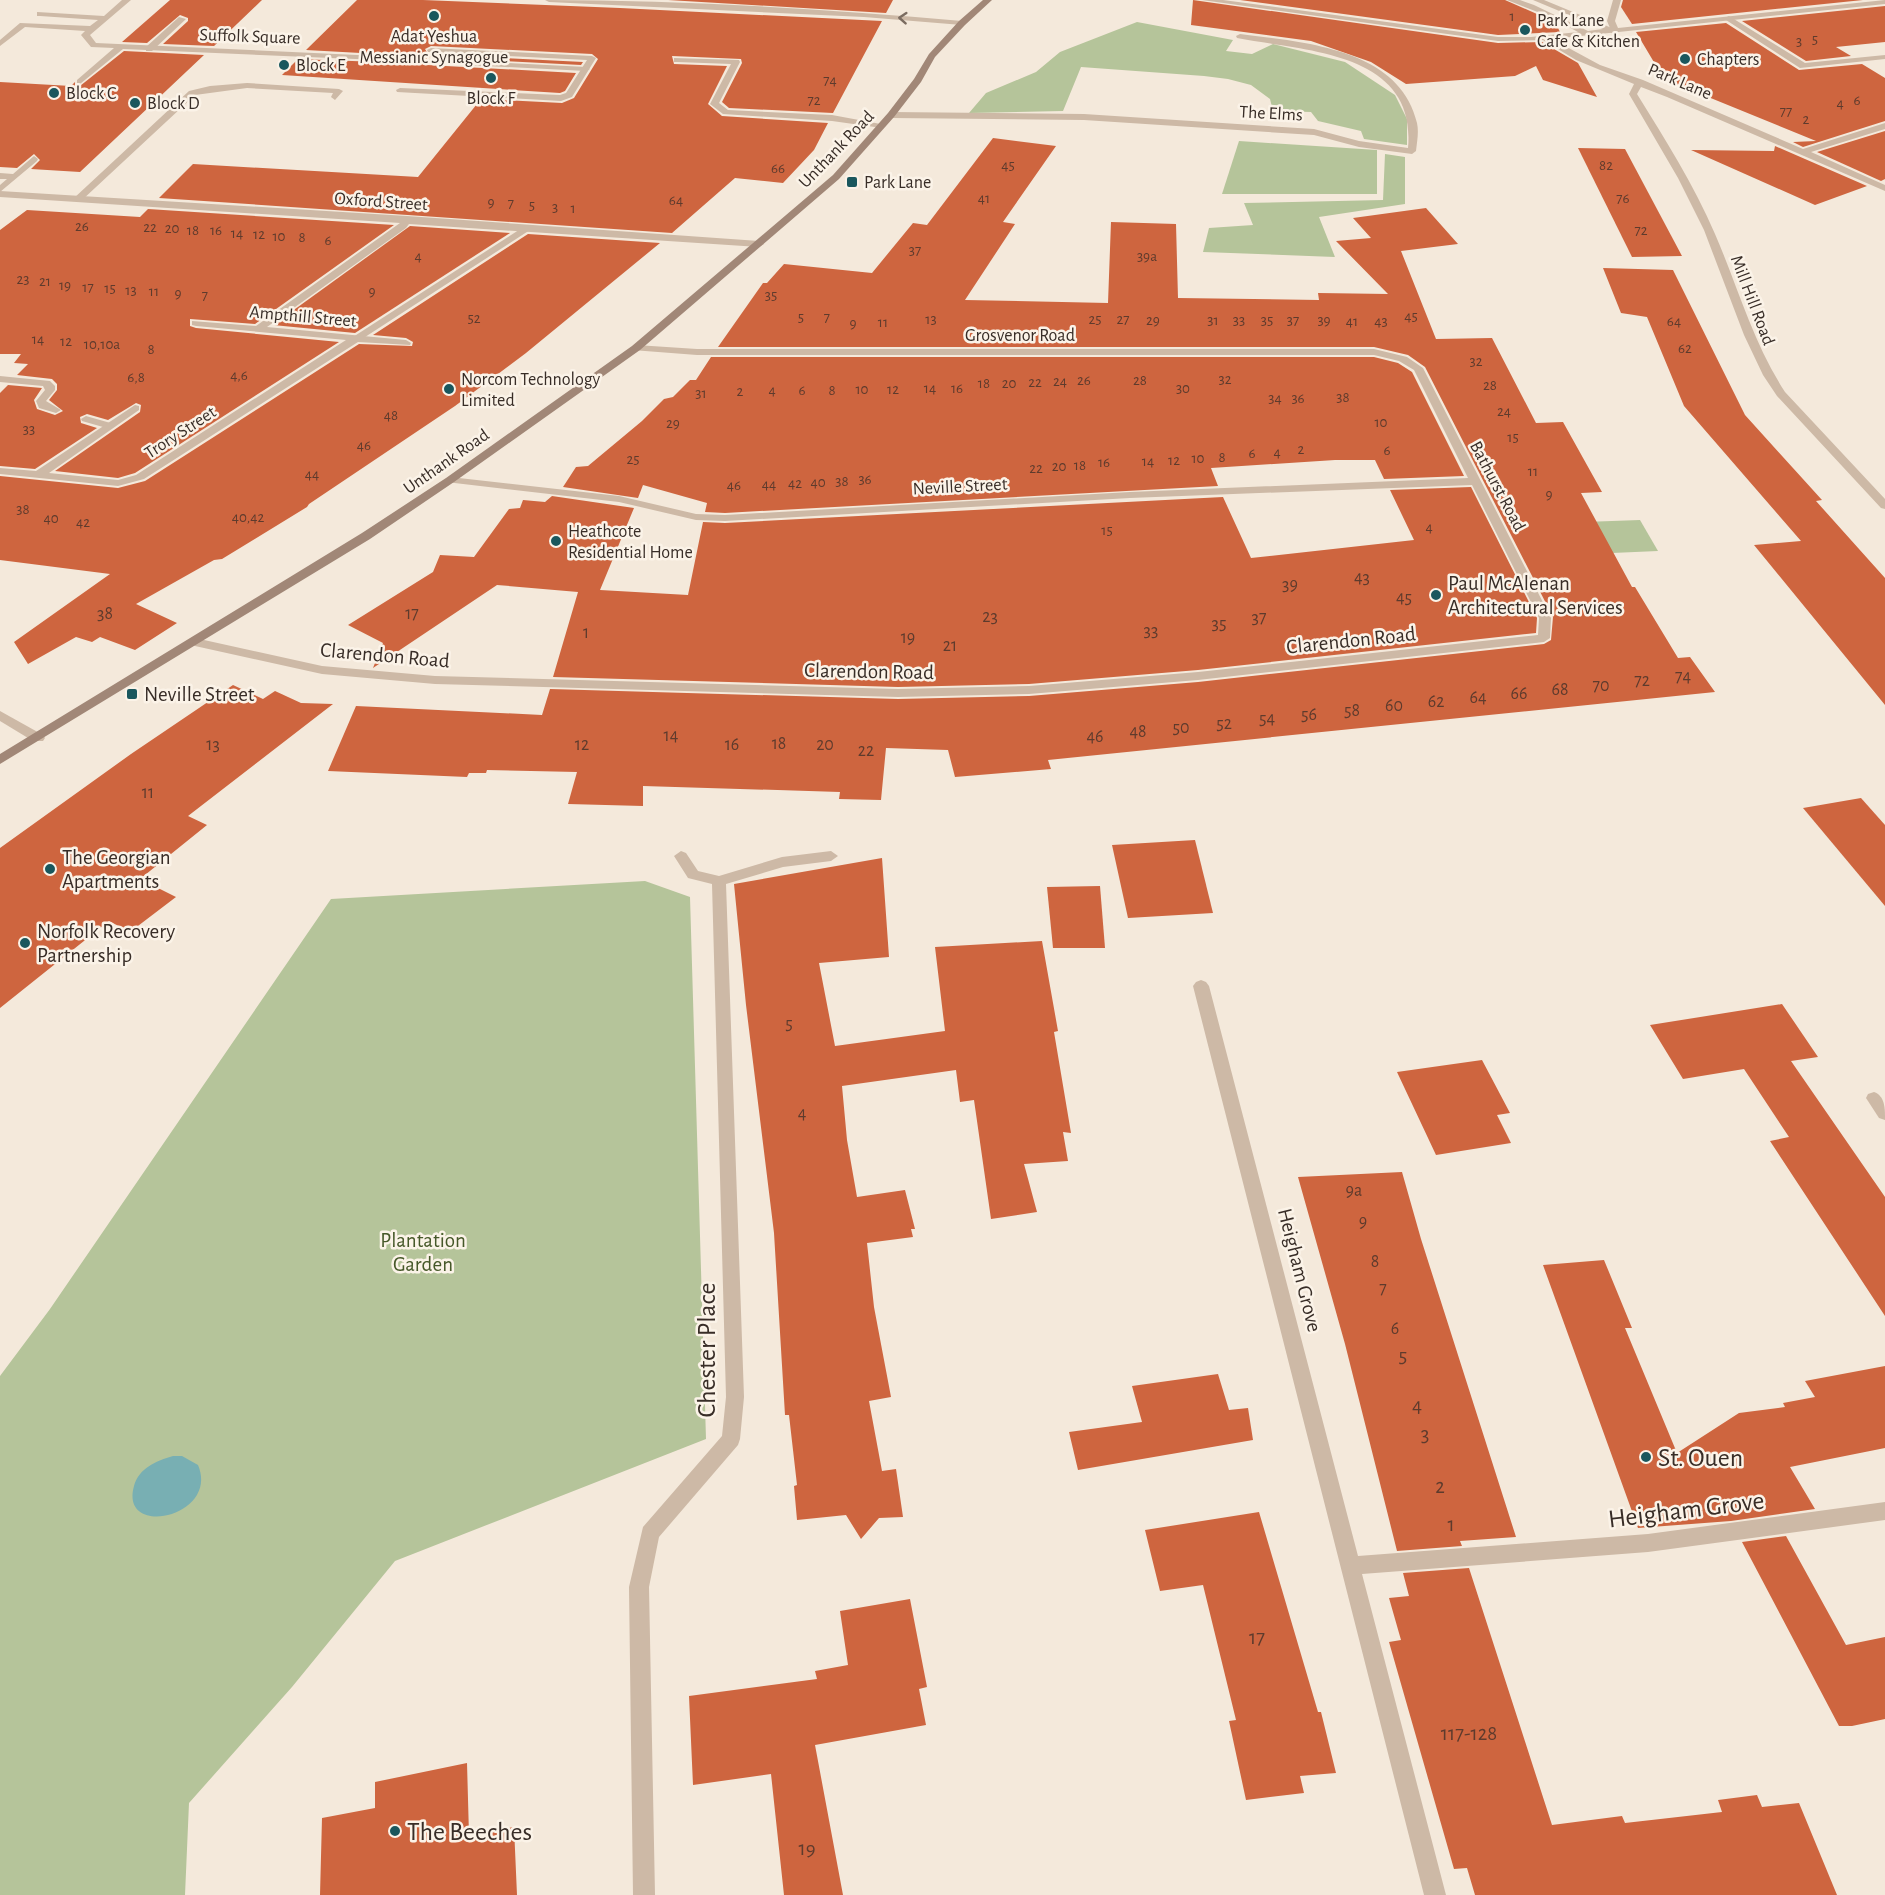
<svg xmlns="http://www.w3.org/2000/svg" width="1885" height="1895" font-family="'Alegreya Sans',sans-serif">
<style>
.green{fill:#b5c49a}
.water{fill:#78afb3}
.building{fill:#ce653f}
.lines{fill:none;stroke-linecap:round;stroke-linejoin:round}
.lane{fill:#cdb9a6;fill-rule:evenodd}
.street{fill:#cdb9a6;fill-rule:evenodd}
.secondary{fill:#a18777;fill-rule:evenodd}
.oneway{stroke:#7b6c60}
.poi-dot{fill:#1a575d;stroke:#fbf3e8;stroke-width:2}
.labels{text-anchor:middle;stroke-width:5;stroke-linejoin:round;paint-order:stroke}
.far-number-label{font-size:15px;fill:#5e3b2d}
.far-poi-label{font-size:18px;fill:#382d27;stroke:#fbf3e8;text-anchor:start}
.far-street-label{font-size:18px;fill:#382d27;stroke:#fbf3e8}
.number-label{font-size:18px;fill:#5e3b2d}
.poi-label{font-size:21px;fill:#382d27;stroke:#fbf3e8;text-anchor:start}
.street-label{font-size:21px;fill:#382d27;stroke:#fbf3e8}
.park-label{font-size:21px;fill:#465829;stroke:#fbf3e8}
.near-number-label{font-size:21px;fill:#5e3b2d}
.near-street-label{font-size:26px;fill:#382d27;stroke:#fbf3e8}
.near-poi-label{font-size:26px;fill:#382d27;stroke:#fbf3e8;text-anchor:start}
</style>
<rect width="100%" height="100%" fill="#f4e9db"/>
<!-- green -->
<g class="green">
<path d="M1137,22L1233,40L1226,51L1252,54L1273,44L1345,62L1395,95L1407,119V145L1364,139L1361,131L1318,121L1311,112L1273,111L1270,99L1251,85L1228,79L1204,76L1081,67L1063,111L969,113L986,93L1036,72L1060,52Z"/>
<path d="M1239,141L1377,150V194H1222Z"/>
<path d="M1385,154L1405,157V204L1319,217L1335,257L1203,252L1209,228L1253,225L1244,203L1383,200Z"/>
<path d="M1640,520L1658,551L1543,556L1528,524Z"/>
<path d="M645,881L690,897L706,1439L395,1561L292,1687L189,1803L185,1895H0V1376L50,1309L331,899Z"/>
</g>
<!-- water -->
<path class="water" d="M173,1456H182L198,1465C220,1517 119,1539 134,1486C139,1468 156,1461 173,1456Z"/>
<!-- building -->
<g class="building">
<path d="M170,0H262L214,46L163,44L188,21V18L180,15L147,43L122,42Z"/>
<path d="M357,0H423L620,8L882,21L833,113L729,108L722,102L742,63L741,59L672,56L674,64L727,66L708,104L722,116L828,123L814,150L783,183L735,178L672,233L159,198L193,164L418,177L481,99L562,103L574,98L598,59L592,54L431,46L425,49L428,54L583,62L581,65L430,57L425,59L427,65L576,73L565,91L560,93L282,75L298,59L379,62L384,60L385,57L379,54L306,50Z"/>
<path d="M668,0H893L886,13Z"/>
<path d="M1193,0L1498,43L1542,42L1578,63L1597,97L1543,80L1536,66L1515,76L1406,84L1371,62L1311,41L1191,25Z"/>
<path d="M1240,0H1505L1555,22L1560,32L1498,35Z"/>
<path d="M1623,0H1863L1632,24L1621,7Z"/>
<path d="M1885,6V42L1836,47L1851,56L1806,61L1742,21Z"/>
<path d="M1726,23L1799,70L1862,64L1885,78V121L1803,147L1793,142L1816,141L1664,79L1636,32Z"/>
<path d="M124,51L204,55L80,172L31,169L40,160L34,154L17,168L0,167V82L71,86L75,82V86H80Z"/>
<path d="M1885,131V179L1881,181L1817,152Z"/>
<path d="M993,138L1056,146L1003,222L1015,224L965,300L1108,303L1111,222L1176,224L1178,298L1319,300L1318,293L1388,294L1336,241L1371,238L1353,218L1426,208L1458,244L1401,251L1436,339L1492,338L1536,423L1563,422L1602,492L1581,493L1632,587H1635L1678,658L1690,657L1715,692L1048,760L1051,769L955,777L948,750L886,748L881,800L839,799L840,792L643,786V806L568,804L577,772L487,770L486,773H469L467,777L328,771L356,706L542,715L550,689L898,699L1029,696L1198,682L1544,644L1551,640L1553,617L1425,367L1408,355L1374,347H718L763,283H767L784,264L872,273L913,223L927,225Z"/>
<path d="M1775,146L1867,186L1815,205L1691,150L1774,151Z"/>
<path d="M1578,148L1625,149L1682,256L1632,257Z"/>
<path d="M148,209L394,225L255,324L190,319V326L196,328L339,342L135,473L118,478L55,471L140,412L141,405L136,403L108,420L87,414L80,417L81,423L97,428L35,469L0,466V393L8,385L42,388L34,400L37,409L55,415L63,411L49,400L57,390V384L52,379L17,375L28,364L14,363L21,354H0V230L27,210L140,217Z"/>
<path d="M410,226L510,233L355,333L273,325Z"/>
<path d="M528,234L660,243L526,353L455,406L309,504L307,507L222,559L214,560L136,604L177,623L135,650L100,637L92,642L76,637L28,664L14,642L110,574L0,560V476L118,488L145,481L359,344L412,346L413,342L406,338L373,335Z"/>
<path d="M1603,268L1673,270L1745,415L1822,500L1816,501L1885,578V705L1754,545L1801,541L1684,406L1647,317L1621,313Z"/>
<path d="M711,357H1374L1398,363L1412,372L1464,476L1384,479L1375,460H1335L1211,468L1218,486L725,513L705,512L707,503L643,485L638,498L563,487L576,467L588,466L642,421L664,399L673,397L690,380H696Z"/>
<path d="M1471,487L1537,618L1536,633L1198,670L1029,684L898,687L553,677L578,592L497,585L373,668L383,643L348,625L433,572L440,555L474,557L509,509L520,508L523,500L545,502L552,496L634,508L600,590L688,595L703,522L725,523L1223,497L1251,558L1414,540L1390,490Z"/>
<path d="M233,685L263,699L275,691L301,703L333,704L188,816L207,825L140,879L176,897L130,932L109,921L0,1008V848L131,754Z"/>
<path d="M1861,798L1885,825V906L1803,808Z"/>
<path d="M1195,840L1213,913L1128,918L1112,845Z"/>
<path d="M882,858L889,957L819,963L835,1046L945,1031L935,947L1042,941L1058,1031L1054,1032L1071,1133L1063,1132L1068,1161L1024,1164L1037,1212L991,1219L974,1100L960,1102L956,1070L842,1086L847,1140L857,1197L905,1190L915,1229H911L913,1237L867,1243L874,1307L891,1397L869,1401L882,1471L896,1469L903,1517L879,1518L861,1539L846,1515L797,1520L794,1486L797,1485L789,1415H785L774,1233L746,1005L734,884Z"/>
<path d="M1100,886L1105,948H1053L1047,887Z"/>
<path d="M1782,1004L1818,1057L1791,1061L1885,1197V1316L1770,1141L1789,1137L1744,1069L1683,1079L1650,1025Z"/>
<path d="M1482,1060L1510,1113L1497,1115L1511,1143L1436,1155L1397,1072Z"/>
<path d="M1402,1172L1421,1239L1516,1537L1460,1541L1462,1546L1397,1551L1345,1344L1298,1177Z"/>
<path d="M1604,1260L1632,1328H1625L1677,1453L1739,1413L1785,1407L1783,1403L1815,1397L1805,1381L1885,1366V1448L1790,1467L1815,1509L1731,1521L1638,1528L1543,1265Z"/>
<path d="M1218,1374L1229,1410L1248,1408L1253,1440L1078,1470L1069,1432L1142,1422L1132,1386Z"/>
<path d="M1259,1512L1318,1712H1321L1336,1773L1300,1776L1304,1793L1246,1800L1229,1721L1236,1720L1203,1585L1160,1591L1145,1530Z"/>
<path d="M1786,1536L1846,1645L1885,1637V1719L1852,1726H1839L1742,1542Z"/>
<path d="M1469,1568L1552,1825L1622,1816L1625,1823L1722,1812L1718,1800L1757,1795L1762,1807L1799,1803L1837,1895H1475L1467,1868L1454,1869L1389,1642L1401,1640L1389,1598L1409,1596L1403,1573Z"/>
<path d="M910,1599L927,1687L919,1689L926,1725L815,1745L843,1895H784L771,1774L693,1785L689,1696L817,1679L815,1671L848,1665L840,1611Z"/>
<path d="M467,1763L469,1835L514,1827L517,1895H320L322,1818L375,1808V1782Z"/>
</g>
<g class="lines">
<!-- lane -->
<g class="lane">
<path d="M1533,0H1544L1619,31L1612,33Z"/>
<path d="M1729,16L1805,63L1885,55V59L1800,68L1726,20L1725,18Z"/>
<path d="M179,17L186,19L152,51H146V47Z"/>
<path d="M1240,34C1302,42 1400,48 1417,123C1419,132 1417,142 1416,151L1412,154L1359,147L1314,135L1084,120L891,118L887,115L891,112L1084,114L1314,129L1359,141L1408,148C1417,51 1304,51 1237,38L1236,36Z"/>
<path d="M430,59L586,67L590,69L586,71L427,63V59Z"/>
<path d="M247,83L339,89L343,91L335,100L331,97L333,93L247,88L195,95L81,201L73,199L189,91L210,86Z"/>
<path d="M34,156L38,159L37,161L0,192V185L7,179H0V173L13,174Z"/>
<path d="M525,226L533,228L362,339L353,337Z"/>
<path d="M0,376L50,381L55,386V390L46,401L61,410L56,413L39,408L36,401L45,390L43,386L0,382Z"/>
<path d="M86,416L114,424L115,426L110,429L82,421L81,419Z"/>
<path d="M0,711L43,735L45,738L43,741H33L0,721Z"/>
</g>
<!-- street -->
<g class="street">
<path d="M122,0H131L90,35L96,43L379,56L383,58L379,60L123,49L80,84H77V80L114,48L91,47L81,35L85,31L25,27L0,46V40L20,23L90,26L98,20L40,16H37V12L104,16Z"/>
<path d="M545,0C684,0 824,9 962,21L966,23L962,25L864,17L549,2Z"/>
<path d="M1202,0H1223L1498,37H1531L1578,32L1548,16L1507,0H1520L1534,5L1588,31L1610,28L1607,21L1613,0H1621L1615,21L1618,28L1885,0V4L1552,39L1600,65L1643,80L1803,149L1885,123V129L1811,152L1885,185V191L1667,97L1641,87L1637,94C1665,139 1694,185 1715,234C1738,287 1753,343 1785,392L1885,499V509L1881,508L1777,396L1763,375L1744,335L1704,230L1678,178L1629,94L1634,84L1576,60L1543,40L1498,41Z"/>
<path d="M431,48L592,56L596,58L572,97L561,101L397,92L396,90L400,88L560,95L566,93L587,60L428,52L427,50Z"/>
<path d="M674,58L739,60L740,62L719,103L728,110L832,115L886,125L882,128L832,121L723,114L710,104L731,64L677,62H674Z"/>
<path d="M0,191L407,216L759,241L764,244L759,247L409,224L406,228L267,327L406,340L411,343L410,345L358,342L144,479L118,486L0,474V468L36,471L135,405L139,406V410L49,473L118,480L136,475L346,340L196,326L192,325V321L256,326L400,223L0,197Z"/>
<path d="M636,345L697,349H1374L1407,357L1423,368L1551,618L1550,638L1544,642L1198,680L1029,694L898,697L435,684L322,674L195,646L189,642L195,638L322,666L435,676L898,689L1029,686L1198,672L1538,635L1539,618L1472,485L1130,498L725,521L696,520L619,502L446,482L444,480L450,477L619,496L696,514L725,515L1130,492L1468,478L1414,370L1399,361L1374,355H697L632,350L631,348Z"/>
<path d="M681,851L686,853L698,871L719,876L782,857L831,851L838,856L831,861L783,867L726,884L744,1397L740,1439L738,1445L659,1537L649,1587L655,1895H633L629,1587L643,1527L722,1436L726,1397L712,884L688,878L674,856Z"/>
<path d="M1201,980L1206,982L1209,986L1358,1556L1648,1534L1885,1502V1520L1648,1552L1362,1574L1446,1895H1424L1193,986L1196,982Z"/>
<path d="M1874,1092C1885,1096 1885,1108 1885,1120L1879,1118L1866,1098L1868,1094Z"/>
</g>
<!-- secondary -->
<path class="secondary" d="M983,0H992L965,25L935,57L921,82L894,117L839,179L640,350L454,482L370,539L0,764V754L362,533L446,478L632,346L833,175L888,113L914,79L929,54L959,21Z"/>
</g>
<!-- one-way arrows -->
<defs><path id="oneway-chevron" d="M-2-3.5L2.5 0L-2 3.5" fill="none" stroke-width="1.6" stroke-linecap="round" stroke-linejoin="round" transform="scale(1.5)"/></defs>
<use class="oneway" href="#oneway-chevron" transform="translate(903 18) rotate(-176)"/>
<!-- markers -->
<g class="poi-dot">
<circle cx="434" cy="16" r="6"/>
<circle cx="1525" cy="30" r="6"/>
<circle cx="1685" cy="59" r="6"/>
<circle cx="284" cy="65" r="6"/>
<circle cx="491" cy="78" r="6"/>
<circle cx="54" cy="93" r="6"/>
<circle cx="135" cy="103" r="6"/>
<rect x="846" y="176" width="12" height="12" rx="3"/>
<circle cx="449" cy="389" r="6"/>
<circle cx="556" cy="541" r="6"/>
<circle cx="1436" cy="595" r="6"/>
<rect x="126" y="688" width="12" height="12" rx="3"/>
<circle cx="50" cy="869" r="6"/>
<circle cx="25" cy="943" r="6"/>
<circle cx="1646" cy="1457" r="6"/>
<circle cx="395" cy="1831" r="6"/>
</g>
<g class="labels">
<!-- far-number labels -->
<g class="far-number-label">
<text x="1512" y="21">1</text>
<text x="1815" y="44">5</text>
<text x="1799" y="46">3</text>
<text x="830" y="85">74</text>
<text x="814" y="105">72</text>
<text x="1857" y="105">6</text>
<text x="1840" y="108">4</text>
<text x="1786" y="116">77</text>
<text x="1806" y="124">2</text>
<text x="1008" y="170">45</text>
<text x="1606" y="170">82</text>
<text x="778" y="173">66</text>
<text x="984" y="203">41</text>
<text x="1623" y="203">76</text>
<text x="676" y="205">64</text>
<text x="491" y="207">9</text>
<text x="511" y="208">7</text>
<text x="532" y="210">5</text>
<text x="555" y="212">3</text>
<text x="573" y="213">1</text>
<text x="82" y="231">26</text>
<text x="150" y="232">22</text>
<text x="172" y="233">20</text>
<text x="193" y="235">18</text>
<text x="216" y="235">16</text>
<text x="1641" y="235">72</text>
<text x="237" y="238">14</text>
<text x="259" y="239">12</text>
<text x="279" y="241">10</text>
<text x="302" y="242">8</text>
<text x="328" y="245">6</text>
<text x="915" y="255">37</text>
<text x="418" y="261">4</text>
<text x="1147" y="261">39a</text>
<text x="23" y="284">23</text>
<text x="45" y="286">21</text>
<text x="65" y="290">19</text>
<text x="88" y="292">17</text>
<text x="110" y="293">15</text>
<text x="131" y="295">13</text>
<text x="154" y="296">11</text>
<text x="372" y="296">9</text>
<text x="178" y="298">9</text>
<text x="205" y="300">7</text>
<text x="771" y="300">35</text>
<text x="1411" y="321">45</text>
<text x="801" y="322">5</text>
<text x="827" y="322">7</text>
<text x="474" y="323">52</text>
<text x="931" y="324">13</text>
<text x="1095" y="324">25</text>
<text x="1123" y="324">27</text>
<text x="1153" y="325">29</text>
<text x="1213" y="325">31</text>
<text x="1239" y="325">33</text>
<text x="1267" y="325">35</text>
<text x="1293" y="325">37</text>
<text x="1324" y="325">39</text>
<text x="1352" y="326">41</text>
<text x="1381" y="326">43</text>
<text x="1674" y="326">64</text>
<text x="883" y="327">11</text>
<text x="853" y="328">9</text>
<text x="38" y="344">14</text>
<text x="66" y="346">12</text>
<text x="102" y="349">10,10a</text>
<text x="1685" y="353">62</text>
<text x="151" y="354">8</text>
<text x="1476" y="366">32</text>
<text x="239" y="380">4,6</text>
<text x="136" y="382">6,8</text>
<text x="1225" y="384">32</text>
<text x="1084" y="385">26</text>
<text x="1140" y="385">28</text>
<text x="1060" y="386">24</text>
<text x="1035" y="387">22</text>
<text x="984" y="388">18</text>
<text x="1009" y="388">20</text>
<text x="1490" y="390">28</text>
<text x="930" y="393">14</text>
<text x="957" y="393">16</text>
<text x="1183" y="393">30</text>
<text x="862" y="394">10</text>
<text x="893" y="394">12</text>
<text x="772" y="395">4</text>
<text x="802" y="395">6</text>
<text x="832" y="395">8</text>
<text x="740" y="396">2</text>
<text x="701" y="398">31</text>
<text x="1343" y="402">38</text>
<text x="1275" y="403">34</text>
<text x="1298" y="403">36</text>
<text x="1504" y="416">24</text>
<text x="391" y="420">48</text>
<text x="1381" y="427">10</text>
<text x="673" y="428">29</text>
<text x="29" y="434">33</text>
<text x="1513" y="442">15</text>
<text x="364" y="450">46</text>
<text x="1301" y="454">2</text>
<text x="1387" y="455">6</text>
<text x="1277" y="457">4</text>
<text x="1252" y="458">6</text>
<text x="1222" y="462">8</text>
<text x="1198" y="463">10</text>
<text x="633" y="464">25</text>
<text x="1174" y="465">12</text>
<text x="1148" y="466">14</text>
<text x="1104" y="467">16</text>
<text x="1080" y="470">18</text>
<text x="1059" y="471">20</text>
<text x="1036" y="473">22</text>
<text x="1533" y="476">11</text>
<text x="312" y="479">44</text>
<text x="865" y="484">36</text>
<text x="842" y="486">38</text>
<text x="818" y="487">40</text>
<text x="795" y="488">42</text>
<text x="769" y="489">44</text>
<text x="734" y="490">46</text>
<text x="1549" y="499">9</text>
<text x="23" y="514">38</text>
<text x="248" y="522">40,42</text>
<text x="51" y="523">40</text>
<text x="83" y="527">42</text>
<text x="1429" y="532">4</text>
<text x="1107" y="535">15</text>
</g>
<!-- far-poi labels -->
<g class="far-poi-label">
<text x="1537" y="26">Park Lane<tspan x="1537" dy="21">Cafe &amp; Kitchen</tspan></text>
<text x="434" y="42" text-anchor="middle">Adat Yeshua<tspan x="434" dy="21">Messianic Synagogue</tspan></text>
<text x="1697" y="65">Chapters</text>
<text x="296" y="71">Block E</text>
<text x="66" y="99">Block C</text>
<text x="491" y="104" text-anchor="middle">Block F</text>
<text x="147" y="109">Block D</text>
<text x="864" y="188">Park Lane</text>
<text x="461" y="385">Norcom Technology<tspan x="461" dy="21">Limited</tspan></text>
<text x="568" y="537">Heathcote<tspan x="568" dy="21">Residential Home</tspan></text>
</g>
<!-- far-street labels -->
<g class="far-street-label">
<text transform="translate(250 36) rotate(2)" y="6">Suffolk Square</text>
<text transform="translate(1680 81) rotate(23)" y="6">Park Lane</text>
<text transform="translate(1271 113) rotate(3)" y="6">The Elms</text>
<text transform="translate(836 149) rotate(-46)" y="6">Unthank Road</text>
<text transform="translate(381 201) rotate(4)" y="6">Oxford Street</text>
<text transform="translate(1753 300) rotate(69)" y="6">Mill Hill Road</text>
<text transform="translate(303 316) rotate(5)" y="6">Ampthill Street</text>
<text x="1020" y="341">Grosvenor Road</text>
<text transform="translate(180 432) rotate(-33)" y="6">Trory Street</text>
<text transform="translate(446 461) rotate(-35)" y="6">Unthank Road</text>
<text transform="translate(960 486) rotate(-3)" y="6">Neville Street</text>
<text transform="translate(1498 486) rotate(62)" y="6">Bathurst Road</text>
</g>
<!-- number labels -->
<g class="number-label">
<text x="1362" y="583">43</text>
<text x="1290" y="590">39</text>
<text x="1404" y="603">45</text>
<text x="105" y="619">38</text>
<text x="412" y="619">17</text>
<text x="990" y="622">23</text>
<text x="1259" y="623">37</text>
<text x="1219" y="629">35</text>
<text x="1151" y="636">33</text>
<text x="586" y="638">1</text>
<text x="908" y="643">19</text>
<text x="950" y="651">21</text>
<text x="1683" y="682">74</text>
<text x="1642" y="686">72</text>
<text x="1601" y="691">70</text>
<text x="1560" y="695">68</text>
<text x="1519" y="699">66</text>
<text x="1478" y="703">64</text>
<text x="1436" y="707">62</text>
<text x="1394" y="711">60</text>
<text x="1352" y="716">58</text>
<text x="1309" y="720">56</text>
<text x="1267" y="724">54</text>
<text x="1224" y="729">52</text>
<text x="1181" y="733">50</text>
<text x="1138" y="737">48</text>
<text x="671" y="741">14</text>
<text x="1095" y="742">46</text>
<text x="779" y="749">18</text>
<text x="213" y="750">13</text>
<text x="582" y="750">12</text>
<text x="732" y="750">16</text>
<text x="825" y="750">20</text>
<text x="866" y="756">22</text>
<text x="148" y="798">11</text>
<text x="789" y="1029">5</text>
<text x="802" y="1119">4</text>
<text x="1354" y="1196">9a</text>
<text x="1363" y="1227">9</text>
<text x="1375" y="1267">8</text>
<text x="1383" y="1294">7</text>
<text x="1395" y="1334">6</text>
</g>
<!-- poi labels -->
<g class="poi-label">
<text x="1448" y="590">Paul McAlenan<tspan x="1448" dy="24">Architectural Services</tspan></text>
<text x="144" y="701">Neville Street</text>
<text x="62" y="864">The Georgian<tspan x="62" dy="24">Apartments</tspan></text>
<text x="37" y="938">Norfolk Recovery<tspan x="37" dy="24">Partnership</tspan></text>
</g>
<!-- street labels -->
<g class="street-label">
<text transform="translate(1351 640) rotate(-6)" y="7">Clarendon Road</text>
<text transform="translate(385 655) rotate(5)" y="7">Clarendon Road</text>
<text transform="translate(869 671) rotate(1)" y="7">Clarendon Road</text>
<text transform="translate(1300 1270) rotate(76)" y="7">Heigham Grove</text>
</g>
<!-- park labels -->
<g class="park-label">
<text x="423" y="1247">Plantation<tspan x="423" dy="24">Garden</tspan></text>
</g>
<!-- near-number labels -->
<g class="near-number-label">
<text x="1403" y="1362">5</text>
<text x="1417" y="1412">4</text>
<text x="1425" y="1441">3</text>
<text x="1440" y="1493">2</text>
<text x="1451" y="1531">1</text>
<text x="1257" y="1644">17</text>
<text x="1469" y="1740">117-128</text>
<text x="807" y="1855">19</text>
</g>
<!-- near-street labels -->
<g class="near-street-label">
<text transform="translate(706 1350) rotate(-90)" y="9">Chester Place</text>
<text transform="translate(1686 1509) rotate(-7)" y="9">Heigham Grove</text>
</g>
<!-- near-poi labels -->
<g class="near-poi-label">
<text x="1658" y="1466">St. Ouen</text>
<text x="407" y="1840">The Beeches</text>
</g>
</g>
</svg>
